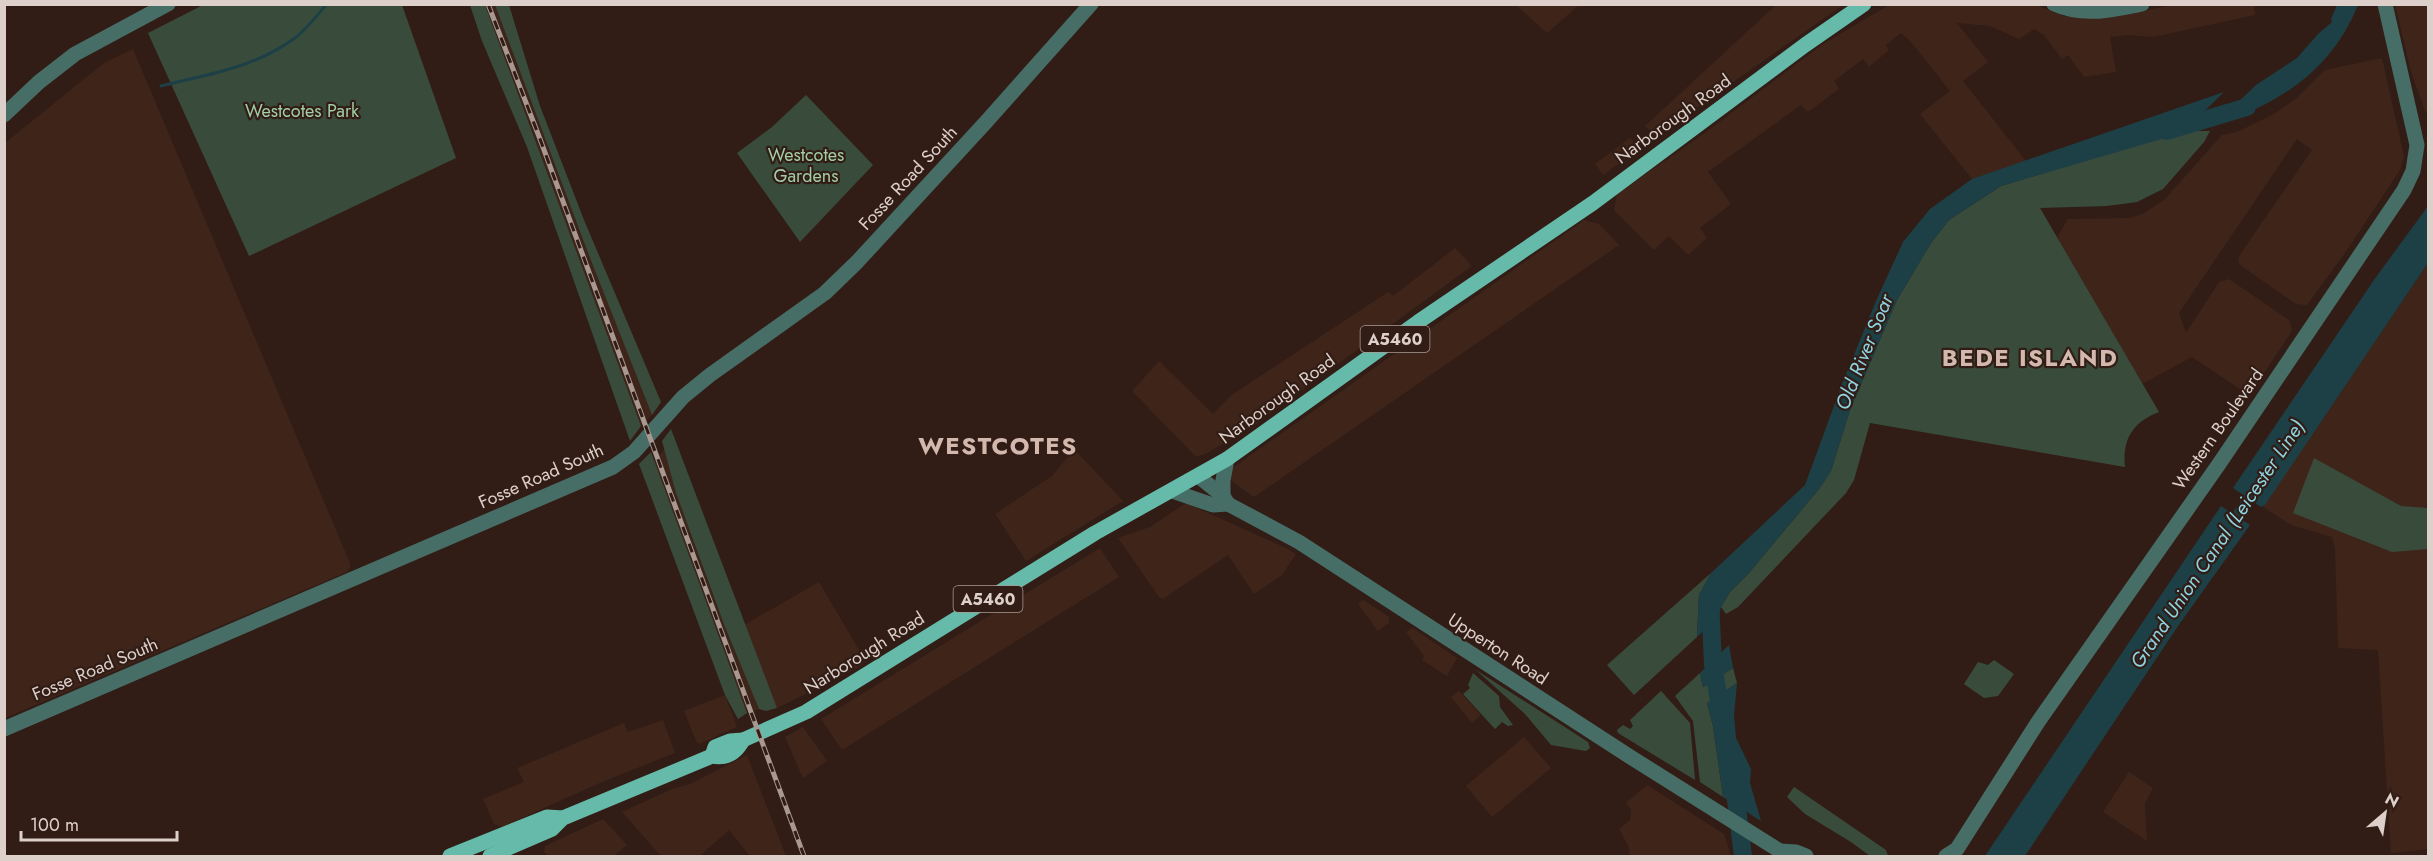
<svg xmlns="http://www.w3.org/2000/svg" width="2433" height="861" font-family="Jost,sans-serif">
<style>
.built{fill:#3f241a}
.green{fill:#394c3c}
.water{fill:#1d4047}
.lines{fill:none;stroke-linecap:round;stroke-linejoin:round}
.stream{stroke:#1d4047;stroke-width:3}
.canal{stroke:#1d4047;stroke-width:10}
.river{stroke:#1d4047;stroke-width:18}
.minor{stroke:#476e66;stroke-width:15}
.major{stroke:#65baa9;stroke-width:15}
.rail-casing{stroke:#a89891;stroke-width:5}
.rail{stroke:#311d16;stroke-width:3;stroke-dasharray:9;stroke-linecap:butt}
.labels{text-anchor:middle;stroke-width:4.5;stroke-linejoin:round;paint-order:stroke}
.shield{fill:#311d16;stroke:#a99a93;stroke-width:1.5}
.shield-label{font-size:16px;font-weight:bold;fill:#ddcfc9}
.park-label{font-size:18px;fill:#a1cea6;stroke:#311d16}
.street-label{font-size:18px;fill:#ddcfc9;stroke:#311d16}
.water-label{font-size:20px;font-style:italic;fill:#8ed3e2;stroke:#311d16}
.district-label{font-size:24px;font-weight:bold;letter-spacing:1.5px;fill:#d3b8ad;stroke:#311d16}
</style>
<rect width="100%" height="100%" fill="#311d16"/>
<!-- built -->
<g class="built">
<path d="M1777,4L1843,5L1656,136L1645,126Z"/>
<path d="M485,5H495L590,258L652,415L641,426Z"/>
<path d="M1516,5H1579L1547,33Z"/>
<path d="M1889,5H2036L2063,16L2089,17L2147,10L2173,5H2254L2255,15L2153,37L2129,35L2110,37L2116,72L2084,77L2068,55L2062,59L2044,35L2034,29L2019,39L1990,26L1957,23L1988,62L1963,81L2026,161L1972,179L1920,114L1950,91L1911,42L1901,33L1886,45L1889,50L1869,67L1863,59L1834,81L1839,89L1808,112L1801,105L1708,172L1731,204L1700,228L1707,238L1688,255L1669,236L1654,250L1614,210L1617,194L1702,135L1823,44Z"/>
<path d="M2395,5H2428V115L2425,111L2411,72Z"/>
<path d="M133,49L350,563V568L347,572L5,718V143L104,63Z"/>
<path d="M2382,58L2404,156L2400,170L2345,253L2307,305L2296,304L2240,265L2238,261L2239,256L2312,150L2297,139L2179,313L2186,333L2219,282L2229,279L2289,320L2292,329L2290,334L2249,395L2192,357L2142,384L2057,237L2068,219L2130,218L2144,213L2164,200L2222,135L2237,132L2274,114L2297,98L2325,70Z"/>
<path d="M1630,138L1638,146V150L1603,175L1595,164Z"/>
<path d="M1584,220L1599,224L1619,245L1254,497L1230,480L1228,471Z"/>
<path d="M1455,248L1472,266L1252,427L1207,453L1196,457L1132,391L1159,361L1213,414L1233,394L1388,292L1393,296Z"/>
<path d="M2427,265L2428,267V849L2391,853L2378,650L2338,648L2335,548L2332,537L2291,525L2263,507Z"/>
<path d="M665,449L676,493L725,627L759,709L747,713L654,461Z"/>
<path d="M1074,449L1123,501L1026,561L995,514L1052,476Z"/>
<path d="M1186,503L1286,548L1296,554L1282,575L1254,594L1228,555L1163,599L1159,597L1118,538L1150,527Z"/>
<path d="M1100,548L1119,577L842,750L821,719Z"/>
<path d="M819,582L864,658L863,665L777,708L744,625Z"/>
<path d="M1363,600L1389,617V623L1378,631L1358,604Z"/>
<path d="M1412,628L1457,658L1447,676L1422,660L1424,656L1406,632Z"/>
<path d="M1459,691L1481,715L1472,723L1451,697Z"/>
<path d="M725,695L737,727L699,744L696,741L684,711Z"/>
<path d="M663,720L675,753L602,782L502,827L494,824L483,799L524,782L517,768L624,723L628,732Z"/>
<path d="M803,727L827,761L803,778L785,737Z"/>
<path d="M1524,737L1551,768L1492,817L1466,786Z"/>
<path d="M747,755L786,856H750L729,830L700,856H661L622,812L672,789L690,784Z"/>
<path d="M2129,772L2153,788L2145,803L2147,841L2103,812Z"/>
<path d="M1647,785L1724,834L1731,856H1630L1629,847L1619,829L1630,820L1631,809L1626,803Z"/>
<path d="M603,819L627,845L614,856H548L544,852L545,846Z"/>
</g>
<!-- green -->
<g class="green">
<path d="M205,4L402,5L456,158L249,256L148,33Z"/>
<path d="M470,5H485L641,426L630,441L527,147L482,41Z"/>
<path d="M495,5H509L540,106L584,220L661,402L652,415L590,258Z"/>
<path d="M806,95L873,165L800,242L737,153L772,127Z"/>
<path d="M2183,131H2210L2204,142L2163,189L2137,202L2107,206L2040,208L2159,412C2133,422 2122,439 2125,467L1870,423L1854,480L1846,493L1738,607L1726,614L1721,607L1730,592L1748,574L1819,489L1831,471L1850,410L1897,300L1931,243L1949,220L2001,186Z"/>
<path d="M671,429L777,708L766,711L759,709L725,627L676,493L662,441Z"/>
<path d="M651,452L747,713L738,719L725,695L639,464Z"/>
<path d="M2314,458L2401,506L2428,508V549L2392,552L2293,513Z"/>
<path d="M1711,573L1699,595L1697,637L1634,695L1607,665Z"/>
<path d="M1994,660L2014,674L1998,696L1984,698L1964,684L1978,662L1988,665Z"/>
<path d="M1733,668L1737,683L1707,703L1713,726L1723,797L1700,782L1693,721L1675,696L1700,673L1703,687Z"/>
<path d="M1476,670L1588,742L1590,748L1586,751L1551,745L1525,714Z"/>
<path d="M1473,673L1499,696L1500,707L1513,725L1508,726L1502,722L1495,729L1463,694L1470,688L1468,685Z"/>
<path d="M1661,691L1690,723L1695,780L1618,733L1617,730L1623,725L1630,729L1633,726L1630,720Z"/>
<path d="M1794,787L1886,850L1888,856H1870L1851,842L1805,814L1787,797Z"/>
</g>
<!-- water -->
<g class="water">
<path d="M2337,5H2358C2330,73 2279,103 2212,127L2256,85L2297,58L2318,34L2332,22L2331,19Z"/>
<path d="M2224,92L2182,133L2001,186L1949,220L1931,243L1897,300L1850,410L1831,471L1819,489L1748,574L1730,592L1721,607L1719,616L1697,637L1699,595L1711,573L1805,485L1842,384L1876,301L1903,242L1930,209L1972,179Z"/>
<path d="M2428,206V263L2265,505L2261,507L2233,488L2374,280Z"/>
<path d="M2221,506L2250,525L2178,626L2025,856H1985Z"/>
<path d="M1729,645L1733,668L1703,687L1700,673Z"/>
<path d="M1737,683L1734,715L1736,738L1751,769L1750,783L1761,821L1723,797L1713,726L1707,703Z"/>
</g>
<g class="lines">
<!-- stream -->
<path class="stream" d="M161,86C209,74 254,68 295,38C307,29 317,15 327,4"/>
<!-- canal -->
<path class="canal" d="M2230,526L2256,487"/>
<!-- river -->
<g class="river">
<path d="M2167,131L2247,107"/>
<path d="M1710,600L1713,664L1722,719"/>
<path d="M1734,784L1743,856"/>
</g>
<!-- minor -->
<g class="minor">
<path d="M2054,4C2083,17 2112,10 2142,4"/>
<path d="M4,115L39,82L75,54L168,4"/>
<path d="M1198,476L1223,496L1228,504L1299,542L1632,758L1780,851L1785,856"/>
<path d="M1172,491L1213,505L1228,504"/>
<path d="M1223,496V480L1227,459"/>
<path d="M4,729L613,467L634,452L683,397L710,375L825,293L857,262L986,122L1091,4"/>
<path d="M1780,851L1796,852L1806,856"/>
<path d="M1946,856L1957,849L2038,722L2219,464L2404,190L2413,171L2417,145L2385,4"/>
</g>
<!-- major -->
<g class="major">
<path d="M712,756L715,747L730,741L743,740L806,712L1095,533L1227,459L1418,322L1593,203L1805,45L1864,4"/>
<path d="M450,856L547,817L563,818"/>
<path d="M490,856L552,829L563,818L712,756C726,759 736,753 743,740"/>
</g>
<!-- rail casing -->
<g class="rail-casing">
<path id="rail" d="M488,4L540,139L804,856"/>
</g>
<!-- rail -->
<use href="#rail" class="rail"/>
</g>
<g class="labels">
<!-- shield labels -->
<g class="shield">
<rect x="1360.5" y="326" width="69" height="26" rx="4.5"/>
<rect x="953.5" y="586" width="69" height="26" rx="4.5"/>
</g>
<g class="shield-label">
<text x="1395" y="345">A5460</text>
<text x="988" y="605">A5460</text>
</g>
<!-- park labels -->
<g class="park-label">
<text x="302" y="117">Westcotes Park</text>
<text x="806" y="161">Westcotes<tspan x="806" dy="21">Gardens</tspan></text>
</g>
<!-- street labels -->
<g class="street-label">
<text transform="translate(1673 119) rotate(-36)" y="6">Narborough Road</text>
<text transform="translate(908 178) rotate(-47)" y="6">Fosse Road South</text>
<text transform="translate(1277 399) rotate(-36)" y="6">Narborough Road</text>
<text transform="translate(2218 429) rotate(-55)" y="6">Western Boulevard</text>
<text transform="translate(541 476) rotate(-24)" y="6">Fosse Road South</text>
<text transform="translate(1498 649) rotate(33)" y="6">Upperton Road</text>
<text transform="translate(864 653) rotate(-32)" y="6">Narborough Road</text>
<text transform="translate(95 669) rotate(-23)" y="6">Fosse Road South</text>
</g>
<!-- water labels -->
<g class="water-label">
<text transform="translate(1864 352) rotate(-68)" y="7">Old River Soar</text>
<text transform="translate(2217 544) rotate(-56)" y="7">Grand Union Canal (Leicester Line)</text>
</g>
<!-- district labels -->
<g class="district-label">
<text x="2030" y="366">BEDE ISLAND</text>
<text x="998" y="454">WESTCOTES</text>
</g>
</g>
<!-- border -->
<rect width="2433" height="861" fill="none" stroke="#ddcfc9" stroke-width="12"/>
<!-- north arrow -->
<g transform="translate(2385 813) rotate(29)" stroke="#311d16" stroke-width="4.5" paint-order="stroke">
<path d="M0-4.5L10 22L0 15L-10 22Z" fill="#ddcfc9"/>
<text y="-9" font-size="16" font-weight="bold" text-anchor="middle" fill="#ddcfc9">N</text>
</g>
<!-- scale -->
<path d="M21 831v9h156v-9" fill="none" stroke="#ddcfc9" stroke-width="3"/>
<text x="30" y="831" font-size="18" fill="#ddcfc9" stroke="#311d16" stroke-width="4.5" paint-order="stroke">100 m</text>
</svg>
